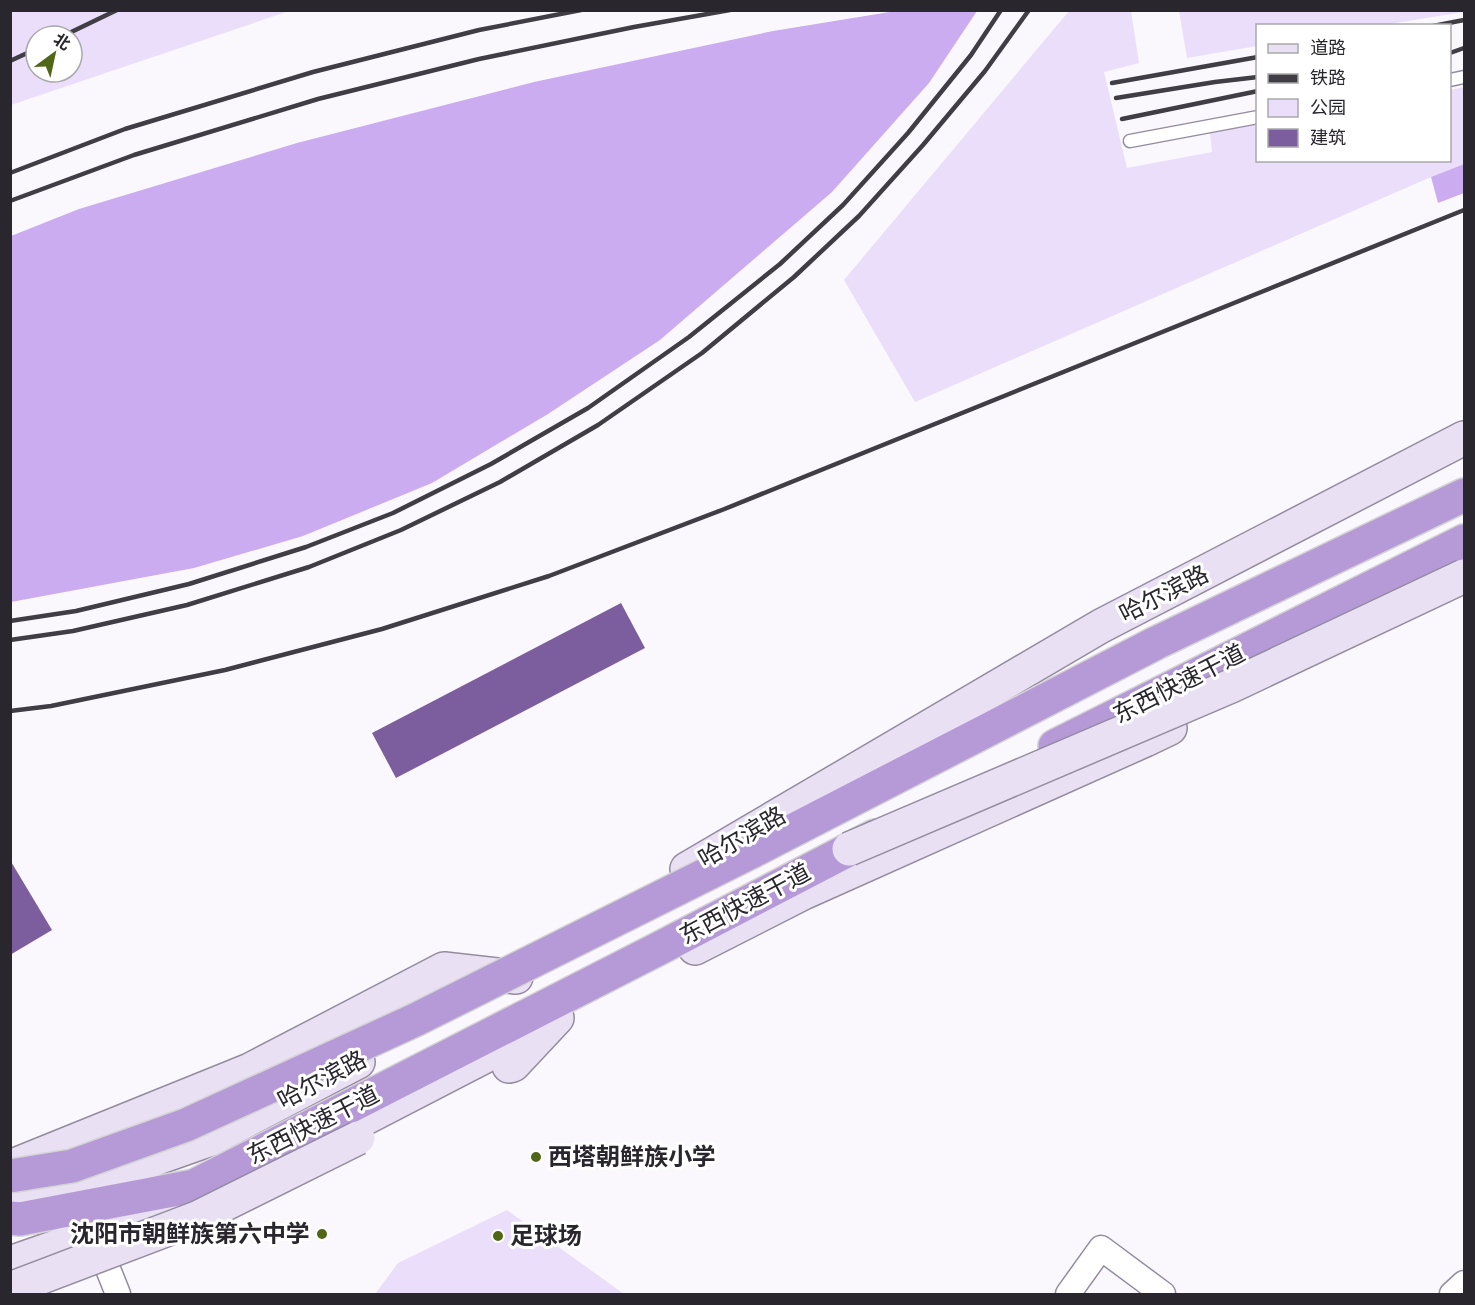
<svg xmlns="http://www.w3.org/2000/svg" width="1475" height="1305" font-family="Jost,'Noto Sans SC',sans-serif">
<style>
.green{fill:#eadefa;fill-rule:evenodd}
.forest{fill:#cbacf1}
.building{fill:#7c5e9e}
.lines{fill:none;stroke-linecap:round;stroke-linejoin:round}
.lane-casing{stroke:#948ba0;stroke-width:15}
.street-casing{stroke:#948ba0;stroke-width:27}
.secondary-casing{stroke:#948ba0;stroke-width:36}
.highway-casing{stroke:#d4d4d5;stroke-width:36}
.lane{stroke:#fff;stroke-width:12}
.street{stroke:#fff;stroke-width:24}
.secondary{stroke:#e9e1f3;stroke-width:33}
.highway{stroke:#b69ad8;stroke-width:33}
.rail{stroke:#403d44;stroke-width:4.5}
.secondary-bridge-casing{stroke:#948ba0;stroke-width:36;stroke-linecap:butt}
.highway-bridge-casing{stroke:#d4d4d5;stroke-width:36;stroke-linecap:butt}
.secondary-bridge{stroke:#e9e1f3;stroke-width:33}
.highway-bridge{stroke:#b69ad8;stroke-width:33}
.poi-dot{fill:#506717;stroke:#fff;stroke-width:2}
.labels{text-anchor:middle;stroke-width:6;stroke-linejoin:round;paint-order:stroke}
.street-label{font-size:24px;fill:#29262e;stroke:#fff}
.poi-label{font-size:24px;font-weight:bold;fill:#29262e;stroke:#fff;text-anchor:start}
</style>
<rect width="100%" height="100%" fill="#faf8fd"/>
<!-- green -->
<g class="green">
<path d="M11,10H289V11L11,105ZM36,36H72V72H36Z"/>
<path d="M1464,10V12L1383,25L1258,26L1257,46L1187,58L1179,11Z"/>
<path d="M1069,11H1131L1139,63L1104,72L1127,168L1212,152L1210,133L1257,124L1258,160H1450V90L1464,87V164L1431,177L915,402L844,280Z"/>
<path d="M507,1210L624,1294H375L398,1263Z"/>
</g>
<!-- forest -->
<g class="forest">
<path d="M902,10L977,11L929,83L832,192L660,340L548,414L432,483L303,536L194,568L11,602V236L79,209L297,143L534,82L773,31Z"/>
<path d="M1464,164V193L1438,203L1431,177Z"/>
</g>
<!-- building -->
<g class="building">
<path d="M621,603L645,648L396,778L372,733Z"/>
<path d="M10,860L52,930L10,955Z"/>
</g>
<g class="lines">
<!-- lane casing -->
<g class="lane-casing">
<g id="lane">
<path d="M1450,80L1464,77"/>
<path d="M1130,141L1258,117"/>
</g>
</g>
<!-- street casing -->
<g class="street-casing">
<g id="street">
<path d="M96,1239L118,1294"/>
<path d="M1068,1294L1101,1248L1163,1294"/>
<path d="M1452,1294L1464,1283"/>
</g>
</g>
<!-- secondary casing -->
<g class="secondary-casing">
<g id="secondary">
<path d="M687,869L1101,626L1464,438"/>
<path d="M695,948L803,893L1145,740L1170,728"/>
<path d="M509,1066L513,1065L557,1018"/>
<path d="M319,1142L518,1039"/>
<path d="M10,1167L250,1070L444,969L516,977"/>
<path d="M10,1210L211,1139L358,1062"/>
<path d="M10,1263L210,1193"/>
</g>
</g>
<!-- highway casing -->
<g class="highway-casing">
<g id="highway">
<path d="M1055,746L1464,541"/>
<path d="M751,852L1156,643L1464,495"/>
<path d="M10,1218L20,1219L194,1186L656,950L875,836"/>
</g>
</g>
<!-- lane -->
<use href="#lane" class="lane"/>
<!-- street -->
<use href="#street" class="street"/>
<!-- secondary -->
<use href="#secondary" class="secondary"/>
<!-- highway -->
<use href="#highway" class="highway"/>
<!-- rail -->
<g class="rail">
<path d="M1433,26L1464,20"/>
<path d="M63,36L117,10"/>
<path d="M1450,53L1464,48"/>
<path d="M10,61L36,49"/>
<path d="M1112,83L1258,57"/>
<path d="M1116,98L1215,82L1258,77"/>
<path d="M1122,119L1258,91"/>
<path d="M10,173L125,129L313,72L479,30L581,10"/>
<path d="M10,201L134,155L318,99L479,59L634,27L730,10"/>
<path d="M10,621L76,611L189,584L306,547L393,513L491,464L588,408L689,337L780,264L843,205L908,133L971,55L1001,10"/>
<path d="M10,640L73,631L187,605L309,567L401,530L500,482L598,425L702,353L794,277L859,216L923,145L985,71L1029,10"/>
<path d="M10,711L51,706L225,670L382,629L549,576L722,510L1464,210"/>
</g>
<!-- secondary-bridge casing -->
<g class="secondary-bridge-casing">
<g id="secondary-bridge">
<path d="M849,849L1231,686L1464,576"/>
<path d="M10,1289L197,1218L358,1138"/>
</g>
</g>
<!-- highway-bridge casing -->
<g class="highway-bridge-casing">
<path id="highway-bridge" d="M10,1176L72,1166L186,1125L415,1020L751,852"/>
</g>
<!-- secondary-bridge -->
<use href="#secondary-bridge" class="secondary-bridge"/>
<!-- highway-bridge -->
<use href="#highway-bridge" class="highway-bridge"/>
</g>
<!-- markers -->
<g class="poi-dot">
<circle cx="536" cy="1157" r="6"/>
<circle cx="322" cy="1234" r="6"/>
<circle cx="498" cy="1236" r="6"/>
</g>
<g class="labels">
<!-- street labels -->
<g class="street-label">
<text transform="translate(1164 594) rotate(-27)" y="8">哈尔滨路</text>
<text transform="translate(1179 684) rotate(-27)" y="8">东西快速干道</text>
<text transform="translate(742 837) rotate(-30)" y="8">哈尔滨路</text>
<text transform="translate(745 904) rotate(-28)" y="8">东西快速干道</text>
<text transform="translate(322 1080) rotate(-28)" y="8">哈尔滨路</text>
<text transform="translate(313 1125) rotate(-27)" y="8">东西快速干道</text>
</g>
<!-- poi labels -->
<g class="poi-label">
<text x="548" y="1165">西塔朝鲜族小学</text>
<text x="310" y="1242" text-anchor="end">沈阳市朝鲜族第六中学</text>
<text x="510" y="1244">足球场</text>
</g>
</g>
<!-- border -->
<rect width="1475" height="1305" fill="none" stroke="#29262e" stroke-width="24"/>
<!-- legend -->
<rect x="1256" y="24" width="195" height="138" fill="#ffffff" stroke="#a9a8ab" stroke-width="1.5"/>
<rect x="1268" y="44" width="30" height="9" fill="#e9e1f3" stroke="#a9a8ab" stroke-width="1.5"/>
<text x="1310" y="54" font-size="18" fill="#29262e">道路</text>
<rect x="1268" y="74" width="30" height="9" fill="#403d44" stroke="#a9a8ab" stroke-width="1.5"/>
<text x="1310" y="84" font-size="18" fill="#29262e">铁路</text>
<rect x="1268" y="99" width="30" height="18" fill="#eadefa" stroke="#a9a8ab" stroke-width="1.5"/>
<text x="1310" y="114" font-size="18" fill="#29262e">公园</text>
<rect x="1268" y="129" width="30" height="18" fill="#7c5e9e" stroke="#a9a8ab" stroke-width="1.5"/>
<text x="1310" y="144" font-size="18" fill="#29262e">建筑</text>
<!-- north arrow -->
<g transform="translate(54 54) rotate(33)"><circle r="28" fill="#ffffff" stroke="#a9a8ab" stroke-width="1.5"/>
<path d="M0-4.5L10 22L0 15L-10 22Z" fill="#506717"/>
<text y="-9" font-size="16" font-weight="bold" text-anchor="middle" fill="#29262e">北</text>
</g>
</svg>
